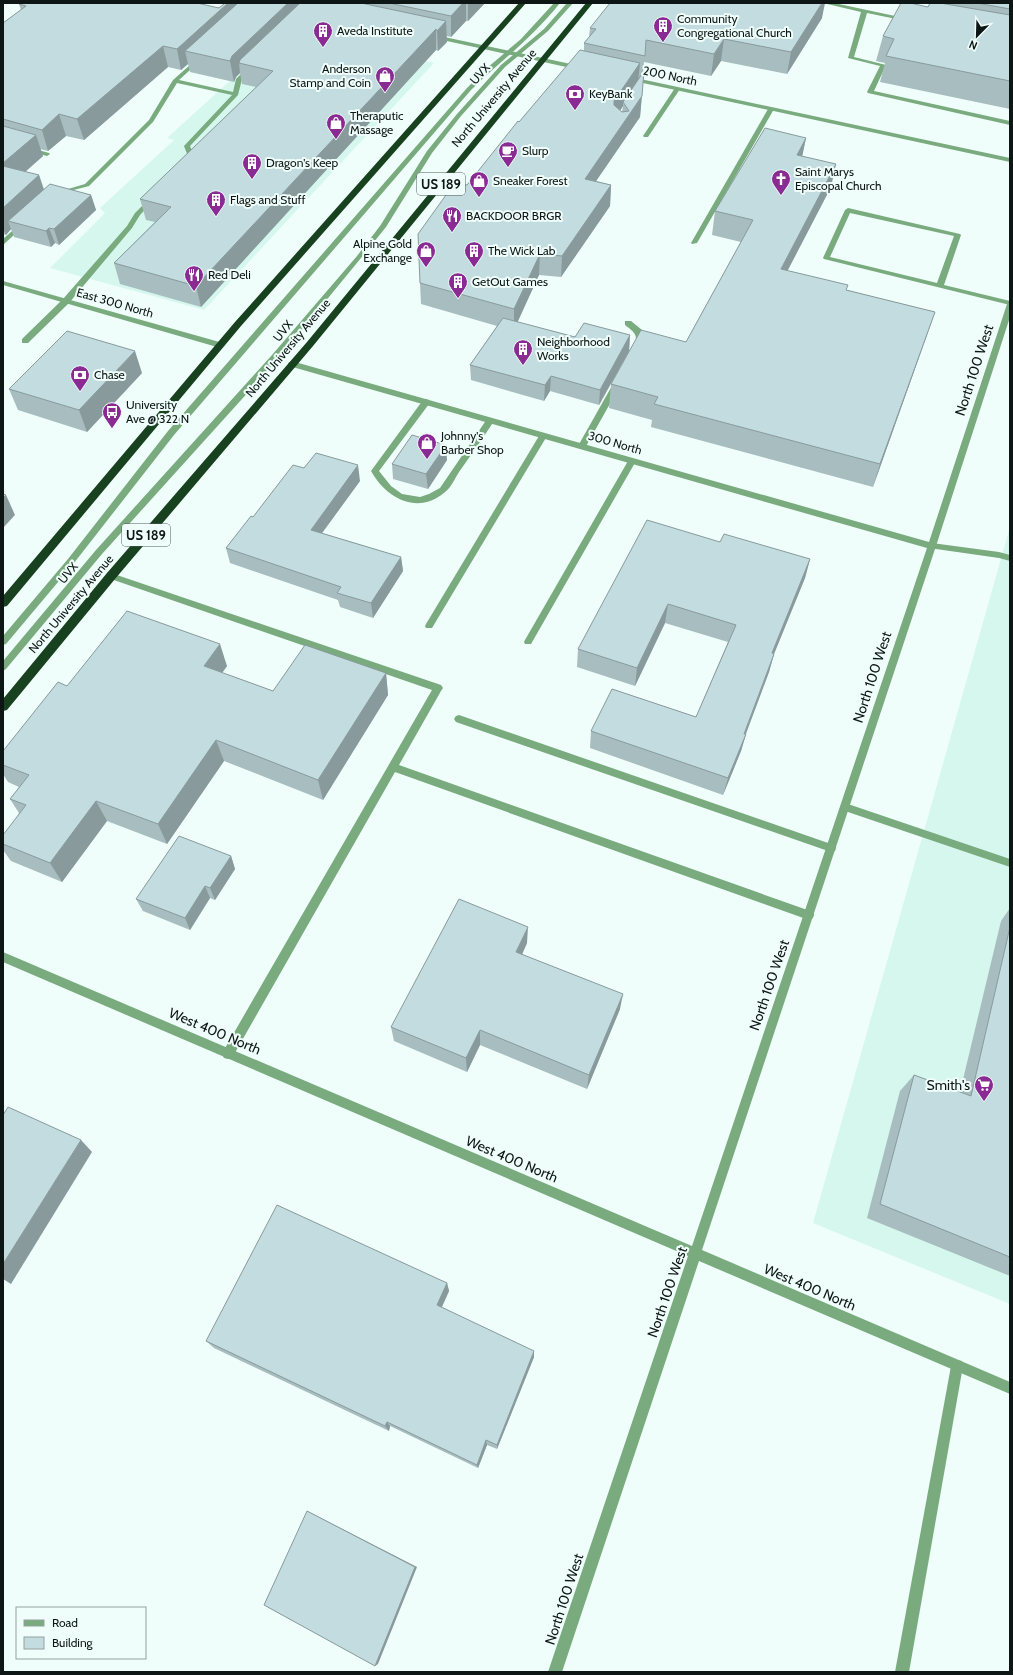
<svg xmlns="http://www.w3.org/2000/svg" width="1013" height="1675" font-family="Cabin,sans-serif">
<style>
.built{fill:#d5f7ed}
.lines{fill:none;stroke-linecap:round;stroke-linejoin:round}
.lane{fill:#79ab7e;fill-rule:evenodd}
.street{fill:#79ab7e;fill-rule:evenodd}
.highway{fill:#18411f;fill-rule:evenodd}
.wall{fill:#a8bdc0;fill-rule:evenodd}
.shaded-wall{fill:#889a9c}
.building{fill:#c3dcdf;stroke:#889a9c}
.labels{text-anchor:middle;stroke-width:4;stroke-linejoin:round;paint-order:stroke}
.far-poi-label{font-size:12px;fill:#0d1614;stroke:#effefa;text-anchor:start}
.far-street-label{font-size:12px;fill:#0d1614;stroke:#effefa}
.shield{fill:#effefa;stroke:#515c59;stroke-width:1}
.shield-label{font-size:13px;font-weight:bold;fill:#0d1614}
.street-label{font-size:14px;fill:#0d1614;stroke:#effefa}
.poi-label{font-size:14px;fill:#0d1614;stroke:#effefa;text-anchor:end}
</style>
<rect width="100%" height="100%" fill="#effefa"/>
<!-- built -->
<g class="built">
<path d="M285,31L434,63L204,310L50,268L105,213L100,208L174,140L167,138Z"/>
<path d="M1010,527V1304L813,1223Z"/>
</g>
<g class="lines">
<!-- lane -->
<g class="lane">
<path d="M554,3H560C534,36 501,61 471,90L174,435L74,563L6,644L3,645V636L68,559L168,431L467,88L487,68L521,39Z"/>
<path d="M567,3H573L548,31L505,67L461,116L432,153L386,227L361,258L278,359L102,554L6,669L3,671V661L96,550L272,355L357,256L380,226L427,151L457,114L501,65L544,29Z"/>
<path d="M823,3H834L909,19L906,21L867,13L854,57L886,65L874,91L1010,121V125L868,93L867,92L880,66L848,58L861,12Z"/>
<path d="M199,57L201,58V60L179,80L233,92L236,79L248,67L253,68L242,79L238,95L190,146L195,159L190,164L185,163L189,159L184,146L232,95L177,83L153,122L89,186L58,194V192L85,184L149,120L173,80Z"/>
<path d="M675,88L680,89L648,137H644L643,136Z"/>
<path d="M771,107L774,109L697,243L692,244L691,243L768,109Z"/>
<path d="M6,141L49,153L50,154L47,156L7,145L3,148V142Z"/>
<path d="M149,199L154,200L140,215L132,228L69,303L28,343H22V339L63,299L127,226L135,213Z"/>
<path d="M848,208L960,234L961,235L944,285L1010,301V305L824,259L823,258L845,210ZM850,213L954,236L937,283L830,257Z"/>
<path d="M20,224L25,225L3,245V239Z"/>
<path d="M625,321H631L642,330L645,339L641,348H638L634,346C639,335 634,332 625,325Z"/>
<path d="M613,384H616L620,386L585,448H579L578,446Z"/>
<path d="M426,399L429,400V404L379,471L391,486L402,494L420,497L429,494L440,488L487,419L490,418L494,421C483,438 471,455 459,472C455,478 451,488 445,492C418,516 386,498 371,471L423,400Z"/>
<path d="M543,433L547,436L432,628H426L425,626L426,624L539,436Z"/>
<path d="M632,458L636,461L531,644H525L524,642L525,640L628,461Z"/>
<path d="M932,543L999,552L1010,555V561L999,558L929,548L928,546L929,544Z"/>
<path d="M111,573L441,685L443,688L441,691L399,765L813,912L814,915L813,918L809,920L395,772L232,1058L228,1059L224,1058L222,1054L224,1050L432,690L108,578L107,576Z"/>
<path d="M459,715L831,844L835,845L836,848L835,851L831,852L456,722L454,719L456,716Z"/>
<path d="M845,803L1010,859V867L842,810L840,807L842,804Z"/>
<path d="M957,1360L962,1361L963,1366L909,1672H895L951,1366L952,1361Z"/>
</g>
<!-- street -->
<g class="street">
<path d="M435,35L580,66L583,68L580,70L433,38V36Z"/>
<path d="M631,77L1010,158V162L629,80V78Z"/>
<path d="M3,281L223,343L224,345L220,347H217L3,285Z"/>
<path d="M1007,304H1010V317L936,546L702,1250L1010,1382V1394L699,1261L562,1672H548L688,1256L3,962V952L692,1246L927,548L289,366L288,364L289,362H295L929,542Z"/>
</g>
<!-- highway -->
<g class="highway">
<path d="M519,3H526L241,326L7,606L3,607V596L235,322Z"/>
<path d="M586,3H593L313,346L115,579L7,710L3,711V699L107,573L307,342Z"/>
</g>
</g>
<!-- wall -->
<g class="wall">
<path d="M225,3H485L468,21H466L451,37L447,36V42L438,51L436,50L201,307L120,284L114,263L155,222L146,220L140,199L256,87L242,84L240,73L236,77L234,82L190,72L188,64L181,70L168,67L84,140L66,136L48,151L40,149L43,156L25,172L39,175L44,189L91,195L96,210L59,245L55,243L51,247L14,237L11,229L6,235L3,234V23L21,10L19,4L219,8Z"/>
<path d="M930,3H1010V109L880,82L885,63L876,61L883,36L928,7Z"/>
<path d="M822,18L787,74L721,61L711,76L644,62L640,117L596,181L611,185L610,206L561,277L539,275L517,322L575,337L630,335L629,351L599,405L550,391L544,401L471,380L470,365L497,326L421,304L420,283L454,188L467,185L519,122L584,51V43L589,37L590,28ZM623,106L622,112L620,111Z"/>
<path d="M806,138L802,156L831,187L787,271L847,290L935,312L873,487L651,427L652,420L609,408L611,384L686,342L741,242L712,235L715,211Z"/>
<path d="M142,373L87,432L18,410L9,389Z"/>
<path d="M447,460L428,489L393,479L392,464Z"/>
<path d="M304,468L360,481L322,533L401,557L403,571L373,618L340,607L338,600L230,563L226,548L253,517Z"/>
<path d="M720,542L810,559L805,578L774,654L769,672L746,734L741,751L723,795L590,748L591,731L696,717L728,642L665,623L635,686L577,667L578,649Z"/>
<path d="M227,666L222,673L273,691L386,673L388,695L323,800L224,761L167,844L107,821L62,882L11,861L3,850V844L19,813L10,799L19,787L8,782L3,774V751L67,686Z"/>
<path d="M231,856L235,869L215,900L210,898L190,930L143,911L136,899Z"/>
<path d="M1010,908V1276L867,1218L900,1091L914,1075L960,1092L1001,921Z"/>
<path d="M527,943L522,954L620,1009L587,1089L480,1045L467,1072L394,1041L391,1027Z"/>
<path d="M447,1283L449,1291L442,1307L534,1357L497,1449L487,1445L478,1468L390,1426L389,1431L214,1348L206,1341Z"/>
</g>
<!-- shaded-wall -->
<g class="shaded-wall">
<path d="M228,3H254L185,51L188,64L181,70L177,49Z"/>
<path d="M288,3H304L239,63L240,73L236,77L234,82L230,61L232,56Z"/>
<path d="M463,3H466V21L451,37V16Z"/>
<path d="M468,3H485L468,21Z"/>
<path d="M822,3H825L822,18L787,74L791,52Z"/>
<path d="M446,21L447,42L438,51L437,31Z"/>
<path d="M436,29V50L201,307L196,286Z"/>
<path d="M724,39L721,61L711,76L714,54Z"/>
<path d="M163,46L168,67L84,140L77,119Z"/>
<path d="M640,63L638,83L623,102V106L613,121L614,101Z"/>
<path d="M642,96L640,117L583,200L585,179Z"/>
<path d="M59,114L66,136L48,151L42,130Z"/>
<path d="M36,135L43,156L8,187L3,173V163Z"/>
<path d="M806,138L801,162L797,155Z"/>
<path d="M836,164L831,187L776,293L781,269Z"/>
<path d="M39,175L46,197L8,221L11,229L6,235L3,228V208Z"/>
<path d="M611,185L610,206L561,277L562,256Z"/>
<path d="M91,195L96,210L59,245L54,229Z"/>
<path d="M49,228L55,243L51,247L46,231Z"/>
<path d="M540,254L539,275L514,330V309Z"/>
<path d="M935,312L927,335L873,487L880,464Z"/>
<path d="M630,335L629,351L599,405L600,390Z"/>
<path d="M135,351L142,373L87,432L79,410Z"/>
<path d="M551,376L550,391L544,401L545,385Z"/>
<path d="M446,445L447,460L428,489L426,474Z"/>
<path d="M358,465L360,481L314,544L311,530Z"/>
<path d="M6,495L15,515L3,528V498Z"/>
<path d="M401,557L403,571L373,618L371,603Z"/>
<path d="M810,559L805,578L767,671L772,653Z"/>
<path d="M668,604L665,623L635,686L637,668Z"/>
<path d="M220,644L227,666L211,688L204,666Z"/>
<path d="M774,654L769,672L743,741L746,734L741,751L723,795L728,778Z"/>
<path d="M386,673L388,695L323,800L318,780Z"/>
<path d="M216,740L224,761L167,844L158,824Z"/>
<path d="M96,801L107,821L62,882L50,863Z"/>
<path d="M231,856L235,869L215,900L210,888Z"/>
<path d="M205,886L210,898L190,930L185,918Z"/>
<path d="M528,927L527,943L516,968V952Z"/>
<path d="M623,994L620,1009L587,1089L589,1075Z"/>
<path d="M480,1030V1045L467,1072L466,1058Z"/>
<path d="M81,1140L92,1152L11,1284L3,1279V1264Z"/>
<path d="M447,1283L449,1291L439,1313L437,1305Z"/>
<path d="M534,1351V1357L497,1449V1445Z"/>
<path d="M387,1422L390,1426L389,1431L385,1426Z"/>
<path d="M486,1440L487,1445L478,1468L477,1465Z"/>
<path d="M307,1511L311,1513L417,1567L378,1664L375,1666Z"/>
</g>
<!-- building -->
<g class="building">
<path d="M21,3H197L219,8L225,3H228L177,49L163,46L77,119L59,114L42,130L3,119V23L26,6L19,4Z"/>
<path d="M238,3H288L232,56L230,61L185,51Z"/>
<path d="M300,3H361L446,21L437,31L436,29L196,286L114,263L171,207L140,199L273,71L239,63L240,60Z"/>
<path d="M389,3H463L451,16Z"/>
<path d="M610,3H822L791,52L724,39L714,54L646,40L645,56L584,43L596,29L590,28Z"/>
<path d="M901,3H910L928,7L930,3H940L1010,15V81L886,56L894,39L883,36Z"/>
<path d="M977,3H1010V9Z"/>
<path d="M580,50L640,63L614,101V105L622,112L629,111L623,102L644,71L642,96L585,179L611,185L562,256L540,254L514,309L420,283L418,234L451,188H454L457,184L467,185L518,121L519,122Z"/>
<path d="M3,126L36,135L3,163Z"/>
<path d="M765,128L806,138L797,155L836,164L781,269L848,285L846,290L935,312L880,464L654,404L658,397L611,384L641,330L686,342L753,220L715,211Z"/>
<path d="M3,166L39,175L3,208Z"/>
<path d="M50,184L91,195L54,229L49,228L46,231L8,221Z"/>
<path d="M503,318L575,337L584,323L630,335L600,390L551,376L545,385L470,365Z"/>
<path d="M67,331L135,351L79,410L9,389Z"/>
<path d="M412,435L446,445L426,474L392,464Z"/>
<path d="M316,453L358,465L311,530L401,557L371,603L337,593L341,587L226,548L251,516L253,517L293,465L304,468Z"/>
<path d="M3,494L6,495L3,498Z"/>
<path d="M647,520L720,542L724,534L810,559L772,653L774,654L744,734H746L728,778L591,731L612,689L696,717L736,625L668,604L637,668L578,649Z"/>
<path d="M127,611L220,644L204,666L273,691L305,645L386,673L318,780L216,740L158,824L96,801L50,863L3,844V835L26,805L10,799L29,775L3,765V751L58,682L67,686Z"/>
<path d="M179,836L231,856L210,888L205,886L185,918L136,899Z"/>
<path d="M459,899L528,927L516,952L623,994L589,1075L480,1030L466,1058L391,1027Z"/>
<path d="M1010,927V1257L880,1204L914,1075L971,1096Z"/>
<path d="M8,1107L81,1140L3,1264V1115Z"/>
<path d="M277,1205L447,1283L437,1305L534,1351L497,1445L486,1440L477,1465L387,1422L385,1426L206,1341Z"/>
<path d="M307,1511L415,1567L375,1666L264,1605Z"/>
</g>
<!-- icons -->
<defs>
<g id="building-pin" transform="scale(1)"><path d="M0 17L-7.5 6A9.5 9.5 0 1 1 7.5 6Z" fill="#8a2b94" stroke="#effefa"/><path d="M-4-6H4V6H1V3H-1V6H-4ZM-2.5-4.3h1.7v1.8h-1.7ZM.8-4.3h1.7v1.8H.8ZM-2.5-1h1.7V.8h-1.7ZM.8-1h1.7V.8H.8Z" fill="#fff"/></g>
<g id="shop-pin" transform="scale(1)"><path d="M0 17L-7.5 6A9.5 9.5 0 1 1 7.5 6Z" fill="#8a2b94" stroke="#effefa"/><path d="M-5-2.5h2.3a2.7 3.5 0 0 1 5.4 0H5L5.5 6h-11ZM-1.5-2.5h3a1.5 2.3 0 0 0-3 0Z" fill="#fff"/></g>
<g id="bank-pin" transform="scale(1)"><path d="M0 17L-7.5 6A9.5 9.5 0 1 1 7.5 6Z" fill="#8a2b94" stroke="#effefa"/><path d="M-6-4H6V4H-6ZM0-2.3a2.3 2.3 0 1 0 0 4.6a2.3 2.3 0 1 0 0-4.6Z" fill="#fff"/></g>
<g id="cafe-pin" transform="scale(1)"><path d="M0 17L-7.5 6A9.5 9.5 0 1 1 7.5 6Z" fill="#8a2b94" stroke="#effefa"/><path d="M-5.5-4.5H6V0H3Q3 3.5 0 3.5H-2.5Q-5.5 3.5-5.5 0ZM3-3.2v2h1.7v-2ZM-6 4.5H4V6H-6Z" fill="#fff"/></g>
<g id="church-pin" transform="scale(1)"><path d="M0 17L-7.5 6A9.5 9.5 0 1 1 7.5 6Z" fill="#8a2b94" stroke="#effefa"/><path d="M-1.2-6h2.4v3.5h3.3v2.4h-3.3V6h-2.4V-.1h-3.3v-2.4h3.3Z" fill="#fff"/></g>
<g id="restaurant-pin" transform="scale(1)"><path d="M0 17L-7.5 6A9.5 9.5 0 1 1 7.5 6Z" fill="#8a2b94" stroke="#effefa"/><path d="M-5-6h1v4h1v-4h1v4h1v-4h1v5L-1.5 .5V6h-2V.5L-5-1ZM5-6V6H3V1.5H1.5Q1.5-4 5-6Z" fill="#fff"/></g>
<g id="bus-pin" transform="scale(1)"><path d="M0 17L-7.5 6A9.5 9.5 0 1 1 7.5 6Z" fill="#8a2b94" stroke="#effefa"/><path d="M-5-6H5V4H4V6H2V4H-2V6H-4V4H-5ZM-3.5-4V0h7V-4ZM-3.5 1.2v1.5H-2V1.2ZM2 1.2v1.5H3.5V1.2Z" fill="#fff"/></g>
<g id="supermarket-pin" transform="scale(1)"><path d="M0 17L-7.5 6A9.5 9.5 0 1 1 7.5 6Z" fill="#8a2b94" stroke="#effefa"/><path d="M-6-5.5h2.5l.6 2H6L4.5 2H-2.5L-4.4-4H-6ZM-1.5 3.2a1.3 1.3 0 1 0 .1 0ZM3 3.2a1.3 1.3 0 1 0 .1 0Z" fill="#fff"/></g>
</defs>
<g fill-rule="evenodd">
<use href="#building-pin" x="663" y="26"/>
<use href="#building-pin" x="323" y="31"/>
<use href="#shop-pin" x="385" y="76"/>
<use href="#bank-pin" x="575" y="94"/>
<use href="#shop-pin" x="336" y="123"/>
<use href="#cafe-pin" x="508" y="151"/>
<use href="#building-pin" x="252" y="163"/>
<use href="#church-pin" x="781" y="179"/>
<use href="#shop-pin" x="479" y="181"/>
<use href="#building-pin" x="216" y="200"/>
<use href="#restaurant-pin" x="452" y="216"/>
<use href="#shop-pin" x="426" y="251"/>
<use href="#building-pin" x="474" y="251"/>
<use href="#restaurant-pin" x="194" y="275"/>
<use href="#building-pin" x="458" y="282"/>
<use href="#building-pin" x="523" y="349"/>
<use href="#bank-pin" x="80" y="375"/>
<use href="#bus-pin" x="112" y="412"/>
<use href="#shop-pin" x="427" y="443"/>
<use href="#supermarket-pin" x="984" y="1085"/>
</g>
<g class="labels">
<!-- far-poi labels -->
<g class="far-poi-label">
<text x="677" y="23">Community<tspan x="677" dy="14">Congregational Church</tspan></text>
<text x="337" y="35">Aveda Institute</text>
<text x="371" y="73" text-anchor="end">Anderson<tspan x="371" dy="14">Stamp and Coin</tspan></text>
<text x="589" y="98">KeyBank</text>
<text x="350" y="120">Theraputic<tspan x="350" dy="14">Massage</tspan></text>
<text x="522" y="155">Slurp</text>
<text x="266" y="167">Dragon's Keep</text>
<text x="795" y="176">Saint Marys<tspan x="795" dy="14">Episcopal Church</tspan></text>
<text x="493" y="185">Sneaker Forest</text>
<text x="230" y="204">Flags and Stuff</text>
<text x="466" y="220">BACKDOOR BRGR</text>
<text x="412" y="248" text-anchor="end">Alpine Gold<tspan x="412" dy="14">Exchange</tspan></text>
<text x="488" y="255">The Wick Lab</text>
<text x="208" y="279">Red Deli</text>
<text x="472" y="286">GetOut Games</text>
<text x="537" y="346">Neighborhood<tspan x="537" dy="14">Works</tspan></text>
<text x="94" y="379">Chase</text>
<text x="126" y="409">University<tspan x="126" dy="14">Ave @ 322 N</tspan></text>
<text x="441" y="440">Johnny's<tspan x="441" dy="14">Barber Shop</tspan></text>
</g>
<!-- far-street labels -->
<g class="far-street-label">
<text transform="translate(480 74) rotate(-48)" y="4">UVX</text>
<text transform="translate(670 76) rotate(12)" y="4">200 North</text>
<text transform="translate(494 98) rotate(-50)" y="4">North University Avenue</text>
<text transform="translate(115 303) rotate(16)" y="4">East 300 North</text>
<text transform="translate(283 331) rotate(-51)" y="4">UVX</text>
<text transform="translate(288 348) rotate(-50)" y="4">North University Avenue</text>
<text transform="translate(615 443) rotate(16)" y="4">300 North</text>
<text transform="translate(68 573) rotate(-50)" y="4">UVX</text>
<text transform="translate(71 604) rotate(-50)" y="4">North University Avenue</text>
</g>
<!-- shield labels -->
<g class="shield">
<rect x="417" y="173" width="48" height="22" rx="3"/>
<rect x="122" y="524" width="48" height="22" rx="3"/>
</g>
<g class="shield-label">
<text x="441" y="189">US 189</text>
<text x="146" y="540">US 189</text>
</g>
<!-- street labels -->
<g class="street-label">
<text transform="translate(974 370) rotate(-72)" y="5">North 100 West</text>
<text transform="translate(872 677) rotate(-72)" y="5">North 100 West</text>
<text transform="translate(769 985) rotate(-71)" y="5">North 100 West</text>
<text transform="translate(215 1031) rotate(23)" y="5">West 400 North</text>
<text transform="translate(512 1159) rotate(23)" y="5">West 400 North</text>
<text transform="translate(810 1287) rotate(23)" y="5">West 400 North</text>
<text transform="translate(667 1292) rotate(-71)" y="5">North 100 West</text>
<text transform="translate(564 1599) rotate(-72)" y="5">North 100 West</text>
</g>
<!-- poi labels -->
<g class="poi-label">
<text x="970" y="1090">Smith's</text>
</g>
</g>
<!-- border -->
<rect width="1013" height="1675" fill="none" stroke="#0d1614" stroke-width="8"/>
<!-- legend -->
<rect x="16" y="1607" width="130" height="52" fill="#effefa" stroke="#95a19e"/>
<rect x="24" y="1620" width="20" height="6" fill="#79ab7e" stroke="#95a19e"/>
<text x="52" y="1627" font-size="12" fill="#0d1614">Road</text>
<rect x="24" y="1637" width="20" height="12" fill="#c3dcdf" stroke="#95a19e"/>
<text x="52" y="1647" font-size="12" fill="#0d1614">Building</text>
<!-- north arrow -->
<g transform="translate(977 36) rotate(203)" stroke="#effefa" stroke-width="3" paint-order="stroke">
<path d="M0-3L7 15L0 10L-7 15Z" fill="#0d1614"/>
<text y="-6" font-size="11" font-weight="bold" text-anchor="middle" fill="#0d1614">N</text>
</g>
</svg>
